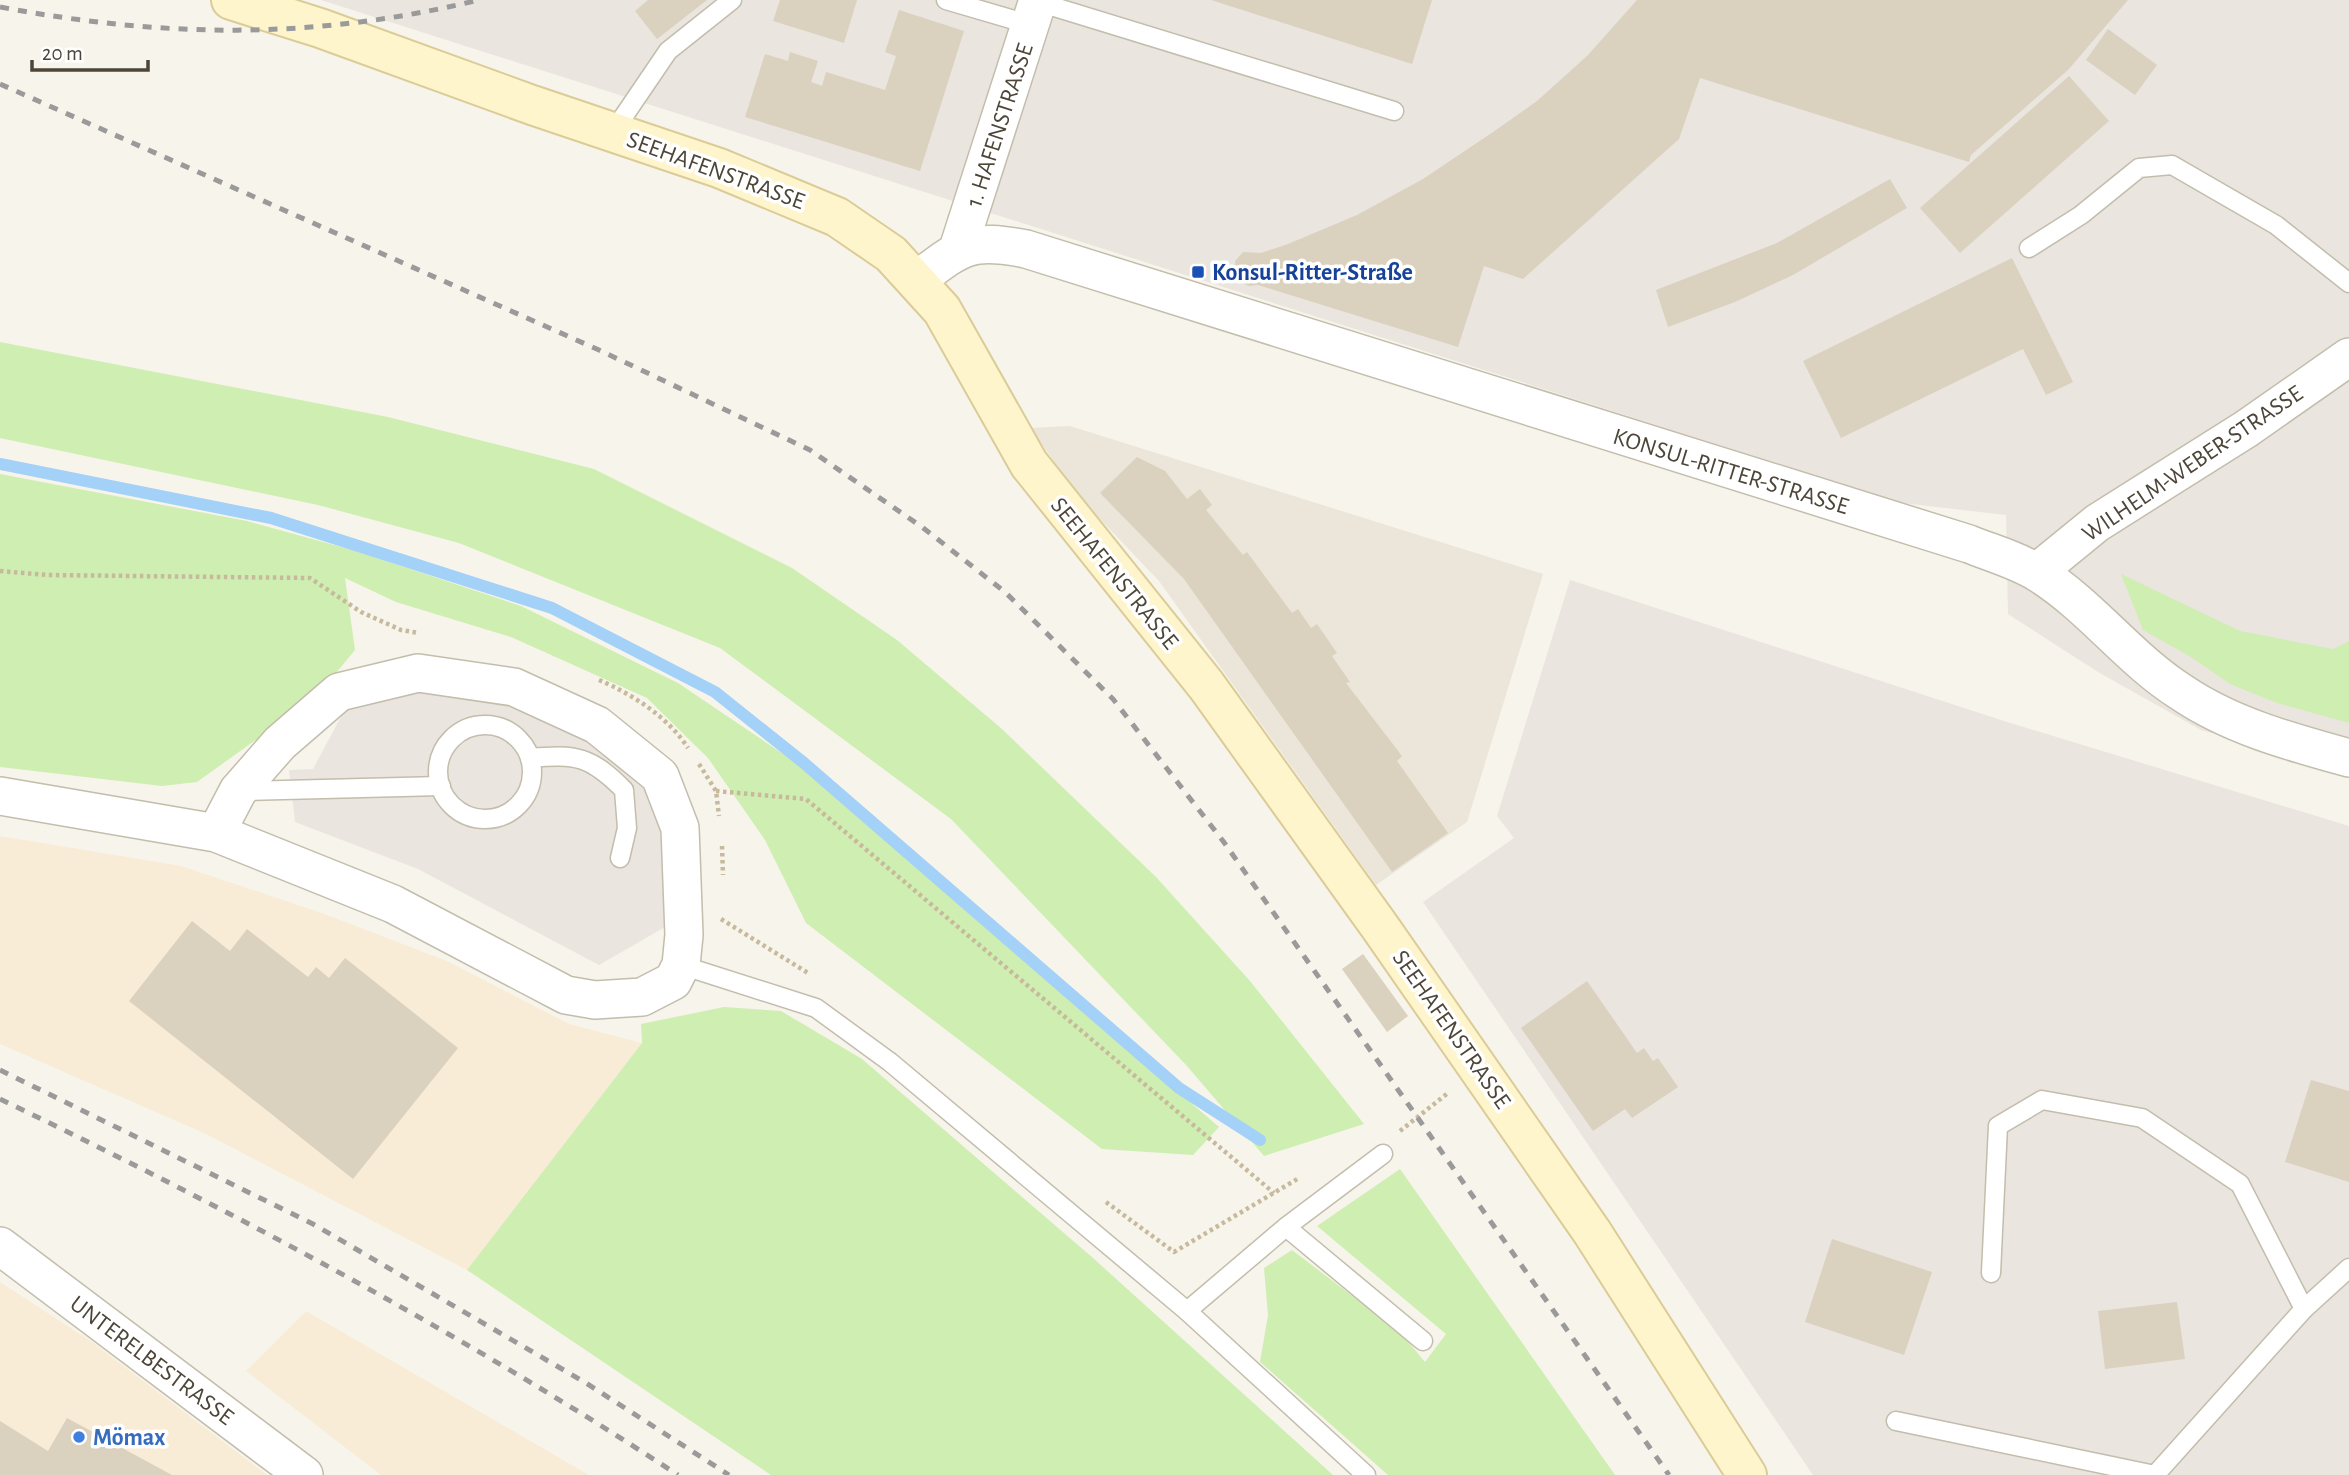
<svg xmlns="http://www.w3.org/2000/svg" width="2349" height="1475" font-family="'Alegreya Sans',sans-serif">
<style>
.residential{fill:#ebe6d9}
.commercial{fill:#f9ecd6}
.industrial{fill:#eae5df}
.green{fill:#cfeeb1}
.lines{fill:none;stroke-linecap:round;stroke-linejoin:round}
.stream{stroke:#a3d1f7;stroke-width:12}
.building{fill:#dad1bf}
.lane-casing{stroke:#c3bdac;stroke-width:21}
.street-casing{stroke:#c3bdac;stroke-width:40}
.secondary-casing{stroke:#dbcc97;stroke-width:42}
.path{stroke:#c7ba9c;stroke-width:4.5;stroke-dasharray:3.5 3.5;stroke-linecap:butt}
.lane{stroke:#fff;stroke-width:18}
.street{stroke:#fff;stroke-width:37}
.secondary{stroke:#fff5cd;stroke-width:38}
.rail{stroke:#9a9a9a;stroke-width:5;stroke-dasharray:9 9;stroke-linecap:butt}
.transit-dot{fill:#1a4fb4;stroke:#fff;stroke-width:2.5}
.shop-dot{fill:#3f7fe0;stroke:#fff;stroke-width:2.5}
.labels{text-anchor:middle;stroke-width:7;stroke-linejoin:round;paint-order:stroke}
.street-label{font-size:24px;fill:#4c4538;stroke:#fff}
.transit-label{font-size:24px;font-weight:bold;fill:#164399;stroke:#fff;text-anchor:start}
.shop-label{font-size:24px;font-weight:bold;fill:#366cbe;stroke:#fff;text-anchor:start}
</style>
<rect width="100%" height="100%" fill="#f7f4eb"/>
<!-- residential -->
<path class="residential" d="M1070,426L1543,574L1467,822L1376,885L1159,581L1076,494L1031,428Z"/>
<!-- commercial -->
<g class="commercial">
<path d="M0,836L181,866L322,913L447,961L569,1024L642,1043L467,1270L206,1134L0,1044Z"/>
<path d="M0,1282L92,1342L267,1475H0Z"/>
<path d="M306,1311L589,1475H381L246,1371Z"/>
</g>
<!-- industrial -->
<g class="industrial">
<path d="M321,0H2349V771L2201,730L2098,672L2008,614L2006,515L1902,503Z"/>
<path d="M1570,580L2007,722L2349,826V1475H1813L1423,902L1514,838L1497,816Z"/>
<path d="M411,685L509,694L639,767L669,837L665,927L599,965L418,869L295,822L289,770L313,769L344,711L374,693Z"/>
</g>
<!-- green -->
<g class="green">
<path d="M0,342L388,417L594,469L792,568L897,640L1002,729L1156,877L1250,981L1364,1124L1264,1156L1187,1066L951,819L720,648L459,543L318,505L0,438Z"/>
<path d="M0,474L247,521L356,551L521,606L678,683L801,766L1219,1127L1193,1155L1102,1149L806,923L765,840L708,758L647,698L511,637L396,602L345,578L355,650L317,696L197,782L162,786L0,767Z"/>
<path d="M2121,574L2240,631L2333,649L2349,641V723L2277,703L2230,684L2191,657L2143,630Z"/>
<path d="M724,1007L781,1011L862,1059L1093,1258L1333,1475H771L467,1270L642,1043L641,1024Z"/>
<path d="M1400,1169L1615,1475H1388L1260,1362L1268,1315L1264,1268L1292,1250L1401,1333L1425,1362L1446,1334L1317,1226Z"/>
</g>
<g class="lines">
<!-- stream -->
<path class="stream" d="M0,464L271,518L552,608L715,692L804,763L1179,1088L1260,1140"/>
</g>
<!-- building -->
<g class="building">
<path d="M648,0H707L657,39L635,11Z"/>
<path d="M780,0H857L844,43L773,21Z"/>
<path d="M1211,0H1432L1412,64Z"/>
<path d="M1637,0H2128L2068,70L1971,155L1969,162L1700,78L1679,139L1523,279L1484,266L1458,347L1258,285L1248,286L1237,279L1235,261L1243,252L1261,253L1288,244L1357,215L1423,179L1496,130L1537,101L1588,55Z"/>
<path d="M899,10L964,31L920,171L745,117L765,54L788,61L790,52L818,61L811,82L822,86L826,72L885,90L896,56L885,52Z"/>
<path d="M2108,29L2157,65L2135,95L2086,60Z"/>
<path d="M2069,76L2109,121L1960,253L1920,208Z"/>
<path d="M1890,179L1907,208L1793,275L1735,302L1668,327L1656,290L1777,243Z"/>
<path d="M2012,258L2073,382L2046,395L2023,349L1841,438L1803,361Z"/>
<path d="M1137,457L1165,471L1187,499L1200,489L1212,505L1206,510L1243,555L1247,552L1292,613L1298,609L1311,628L1317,624L1337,653L1332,656L1350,682L1346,683L1402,756L1397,761L1448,833L1392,872L1184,579L1100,493Z"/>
<path d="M192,921L230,951L247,929L308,977L316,967L329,978L345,958L458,1048L353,1179L129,1001Z"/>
<path d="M1363,954L1408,1016L1387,1032L1342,969Z"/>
<path d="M1587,981L1637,1053L1644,1048L1653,1061L1658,1058L1678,1087L1632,1118L1625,1109L1593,1131L1521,1028Z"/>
<path d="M2311,1080L2349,1091V1182L2285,1162Z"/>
<path d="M1832,1239L1932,1272L1904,1355L1805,1322Z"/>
<path d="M2177,1302L2185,1359L2105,1369L2098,1311Z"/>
<path d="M67,1418L172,1475H0V1421L48,1451Z"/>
</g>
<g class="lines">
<!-- lane casing -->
<g class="lane-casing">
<g id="lane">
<path d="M946,0L1031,25"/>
<path d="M1038,2L1394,111"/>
<path d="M613,132L668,51L732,0"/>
<path d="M2029,248L2081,215L2139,168L2172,165L2276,225L2349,283"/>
<circle cx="485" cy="772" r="47"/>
<path d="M530,758C577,754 590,756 624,790L627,828L620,858"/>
<path d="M241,791L441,786"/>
<path d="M681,965L816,1008L890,1062L1187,1311L1286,1227L1383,1154"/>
<path d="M1286,1227L1423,1341"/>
<path d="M1991,1273L1998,1126L2042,1100L2142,1118L2240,1184L2304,1309"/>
<path d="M1187,1311L1366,1475"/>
<path d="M1896,1421L2155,1475"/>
<path d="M2155,1475L2304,1309L2349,1268"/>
</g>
</g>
<!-- street casing -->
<g class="street-casing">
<g id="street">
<path d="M958,249L1038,0"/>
<path d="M917,280C962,246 969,238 1026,249L1969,544C1991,553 2017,560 2038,573C2091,606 2128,658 2181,692C2231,726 2291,742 2349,758"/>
<path d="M2037,572L2097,523L2246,429L2349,357"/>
<path d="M0,796L216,833L393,904L566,995L595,1000L642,997L673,981L681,965L684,935L680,828L660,776L597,725L514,687L418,673L339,692L280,743L238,791L216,833"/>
<path d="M0,1246L304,1475"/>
</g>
</g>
<!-- secondary casing -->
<g class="secondary-casing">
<path id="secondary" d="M231,0L320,28L532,105L719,168L837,217L891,254L942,310L1029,464L1206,685L1380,927L1592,1232L1747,1475"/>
</g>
<!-- path -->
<g class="path">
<path d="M0,571L47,575L310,578L361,612L401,630L419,633"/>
<path d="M599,680C632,694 668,717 688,748"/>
<path d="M699,764L716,791L719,816"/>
<path d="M716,791L806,799L1274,1193"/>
<path d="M722,846L723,875"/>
<path d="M721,919L808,973"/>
<path d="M1400,1131L1448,1093"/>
<path d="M1106,1202L1174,1252L1299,1178"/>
</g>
<!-- lane -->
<use href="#lane" class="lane"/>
<!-- street -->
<use href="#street" class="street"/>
<!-- secondary -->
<use href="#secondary" class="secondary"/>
<!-- rail -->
<g class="rail">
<path d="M0,7C166,38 313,40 479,0"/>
<path d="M0,84L599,350L810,450L922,527L1005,592L1113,699L1223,841L1669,1475"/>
<path d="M0,1070L313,1224L586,1383L729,1475"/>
<path d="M0,1099C233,1211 461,1333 678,1475"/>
</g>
</g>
<!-- markers -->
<rect class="transit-dot" x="1191" y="265" width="14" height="14" rx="3.5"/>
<circle class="shop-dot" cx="79" cy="1437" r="7"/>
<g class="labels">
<!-- street labels -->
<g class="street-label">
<text transform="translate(999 125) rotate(-72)" y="8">1. HAFENSTRASSE</text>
<text transform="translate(716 170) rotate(20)" y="8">SEEHAFENSTRASSE</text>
<text transform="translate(2192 463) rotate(-34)" y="8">WILHELM-WEBER-STRASSE</text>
<text transform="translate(1731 471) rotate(17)" y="8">KONSUL-RITTER-STRASSE</text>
<text transform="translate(1115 573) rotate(51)" y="8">SEEHAFENSTRASSE</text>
<text transform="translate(1452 1029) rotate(55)" y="8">SEEHAFENSTRASSE</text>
<text transform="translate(152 1360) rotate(37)" y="8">UNTERELBESTRASSE</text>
</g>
<!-- transit labels -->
<g class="transit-label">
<text x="1212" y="280">Konsul-Ritter-Straße</text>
</g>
<!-- shop labels -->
<g class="shop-label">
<text x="93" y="1445">Mömax</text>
</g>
</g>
<!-- scale -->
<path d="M32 60v10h116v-10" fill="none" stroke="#4c4538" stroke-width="3.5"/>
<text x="42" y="60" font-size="21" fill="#4c4538" stroke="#ffffff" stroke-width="5" paint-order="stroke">20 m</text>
</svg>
